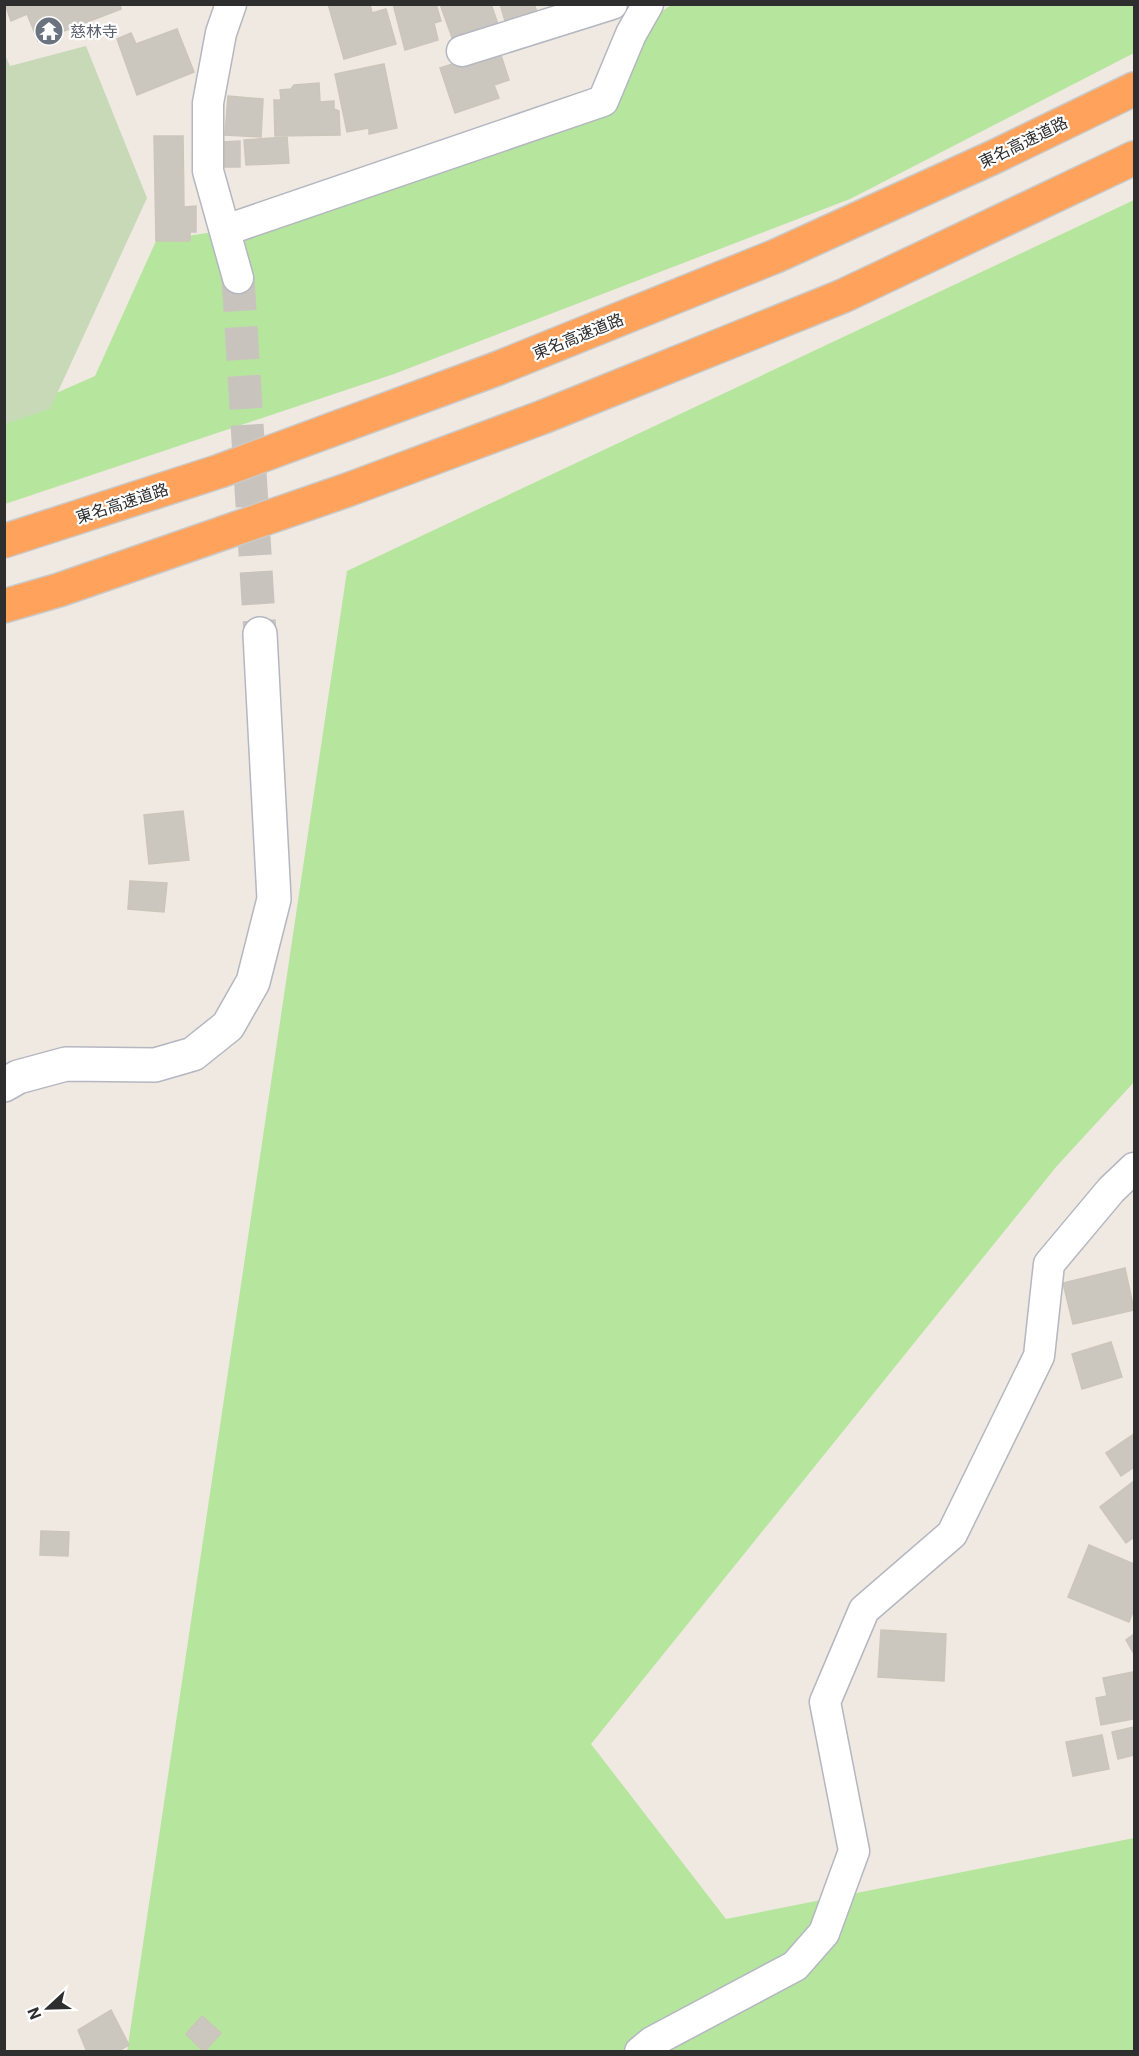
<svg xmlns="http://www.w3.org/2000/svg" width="1139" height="2056" font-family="Roboto,'Noto Sans JP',sans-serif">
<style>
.green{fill:#b6e59e}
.cemetery{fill:#c8d9b8}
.building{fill:#cbc7bf;stroke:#cbc5ba;stroke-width:1.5}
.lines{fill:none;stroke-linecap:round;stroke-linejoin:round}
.tertiary-tunnel{stroke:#c8c4bd;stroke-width:33;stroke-dasharray:33 16;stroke-linecap:butt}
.minor-casing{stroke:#b4b7c1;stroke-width:33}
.tertiary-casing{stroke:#b4b7c1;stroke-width:36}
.motorway-casing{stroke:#c9c9c9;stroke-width:36}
.minor{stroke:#fff;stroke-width:30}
.tertiary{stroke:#fff;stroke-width:33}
.motorway{stroke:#ffa35c;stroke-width:33}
.labels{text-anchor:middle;stroke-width:4.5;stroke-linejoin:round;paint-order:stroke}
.worship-label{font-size:16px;fill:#5b616d;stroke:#fff;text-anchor:start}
.street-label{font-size:16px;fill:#2e2e2e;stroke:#fff}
</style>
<rect width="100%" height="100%" fill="#efe9e1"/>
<!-- green -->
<g class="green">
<path d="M897,4L927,6L929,4L1134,5V53L850,199L394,374L5,504L4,416L95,376L156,241L226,230L603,101L631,34L671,5Z"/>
<path d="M1134,200V1082L1056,1167L591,1744L726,1919L1134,1838V2051L127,2052L347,571Z"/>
</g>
<!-- cemetery -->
<path class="cemetery" d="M86,46L147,198L50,409L5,424V55L10,66Z"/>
<!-- building -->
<g class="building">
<path d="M5,4H120L121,9L38,41L27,14L11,21Z"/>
<path d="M328,4H370L372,13L386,9L396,44L344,59Z"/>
<path d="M393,4H436L441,21L434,23L438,40L405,50Z"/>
<path d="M440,4H491L499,27L454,43Z"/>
<path d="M500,4H534L537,12L505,21Z"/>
<path d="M177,29L194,72L137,95L117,39L131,33L136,44Z"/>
<path d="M499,49L509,80L494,85L499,98L455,113L440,68Z"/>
<path d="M384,64L397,128L369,134V128L347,132L335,74Z"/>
<path d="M319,83L320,102L334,101V109L339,111L340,135L275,136L274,100H281L280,90L291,89L294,85Z"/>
<path d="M228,96L263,99L261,137L225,135Z"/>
<path d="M154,136H183L184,207L196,206V232H190V241H156Z"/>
<path d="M287,137L289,163L246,165L244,140Z"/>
<path d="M240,141V167H222V142Z"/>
<path d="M183,811L189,860L149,864L144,815Z"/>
<path d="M130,881L167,883L164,912L128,909Z"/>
<path d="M1125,1268L1134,1310L1073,1324L1063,1283Z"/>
<path d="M1111,1342L1122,1377L1082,1389L1072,1354Z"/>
<path d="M1134,1434V1467L1121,1476L1106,1453Z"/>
<path d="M1134,1481V1537L1126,1543L1100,1507Z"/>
<path d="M41,1531L69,1532L68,1556L40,1555Z"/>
<path d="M1089,1545L1134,1564V1609L1129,1622L1068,1597Z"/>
<path d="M881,1630L946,1634L944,1681L878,1677Z"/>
<path d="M1134,1634V1654L1126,1640Z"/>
<path d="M1133,1672L1134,1719L1101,1725L1096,1698L1107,1696L1103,1678Z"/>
<path d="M1134,1727V1755L1118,1759L1112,1732Z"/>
<path d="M1102,1735L1109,1769L1073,1776L1066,1742Z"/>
<path d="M111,2010L129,2045L117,2052H87L78,2030Z"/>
<path d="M202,2016L221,2033L204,2052L186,2034Z"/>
</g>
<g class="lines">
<!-- tertiary-tunnel -->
<path class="tertiary-tunnel" d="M238,278L260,634"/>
<!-- minor casing -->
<g class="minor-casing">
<g id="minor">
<path d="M231,4L221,33L208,103V171L238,278"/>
<path d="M462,51L612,4"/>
<path d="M226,230L603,101L631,34L648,4"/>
<path d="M640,2052L652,2042L795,1966L824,1933L854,1851L825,1702L864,1610L952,1534L1039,1356L1049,1264L1111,1190L1134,1168"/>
</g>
</g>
<!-- tertiary casing -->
<g class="tertiary-casing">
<path id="tertiary" d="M4,1085L18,1077L66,1064L155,1065L193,1054L228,1026L253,982L274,899L260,634"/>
</g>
<!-- motorway casing -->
<g class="motorway-casing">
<g id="motorway">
<path d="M4,541L220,471L496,369L776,256L996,156L1134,89"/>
<path d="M4,606L59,590L350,489L543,417L843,296L1134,158"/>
</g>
</g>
<!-- minor -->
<use href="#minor" class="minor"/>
<!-- tertiary -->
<use href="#tertiary" class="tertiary"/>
<!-- motorway -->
<use href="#motorway" class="motorway"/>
</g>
<!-- icons -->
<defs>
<g id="temple-disc" transform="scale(1.5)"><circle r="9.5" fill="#6b7280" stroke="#fff"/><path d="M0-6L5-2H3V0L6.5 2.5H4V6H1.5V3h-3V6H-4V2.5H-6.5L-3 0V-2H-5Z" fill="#fff"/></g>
</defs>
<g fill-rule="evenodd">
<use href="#temple-disc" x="49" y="31"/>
</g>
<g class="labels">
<!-- worship labels -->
<g class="worship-label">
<text x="70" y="37">慈林寺</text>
</g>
<!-- street labels -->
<g class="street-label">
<text transform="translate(1023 142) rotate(-26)" y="6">東名高速道路</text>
<text transform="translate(578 336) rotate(-22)" y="6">東名高速道路</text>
<text transform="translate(122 503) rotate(-18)" y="6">東名高速道路</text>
</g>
</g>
<!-- border -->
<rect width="1139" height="2056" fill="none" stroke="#2e2e2e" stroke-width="12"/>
<!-- north arrow -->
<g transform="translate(48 2008) rotate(248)" stroke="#ffffff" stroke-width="4.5" paint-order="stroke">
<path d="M0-4.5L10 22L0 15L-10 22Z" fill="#2e2e2e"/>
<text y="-9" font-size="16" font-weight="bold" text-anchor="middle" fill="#2e2e2e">N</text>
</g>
</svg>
